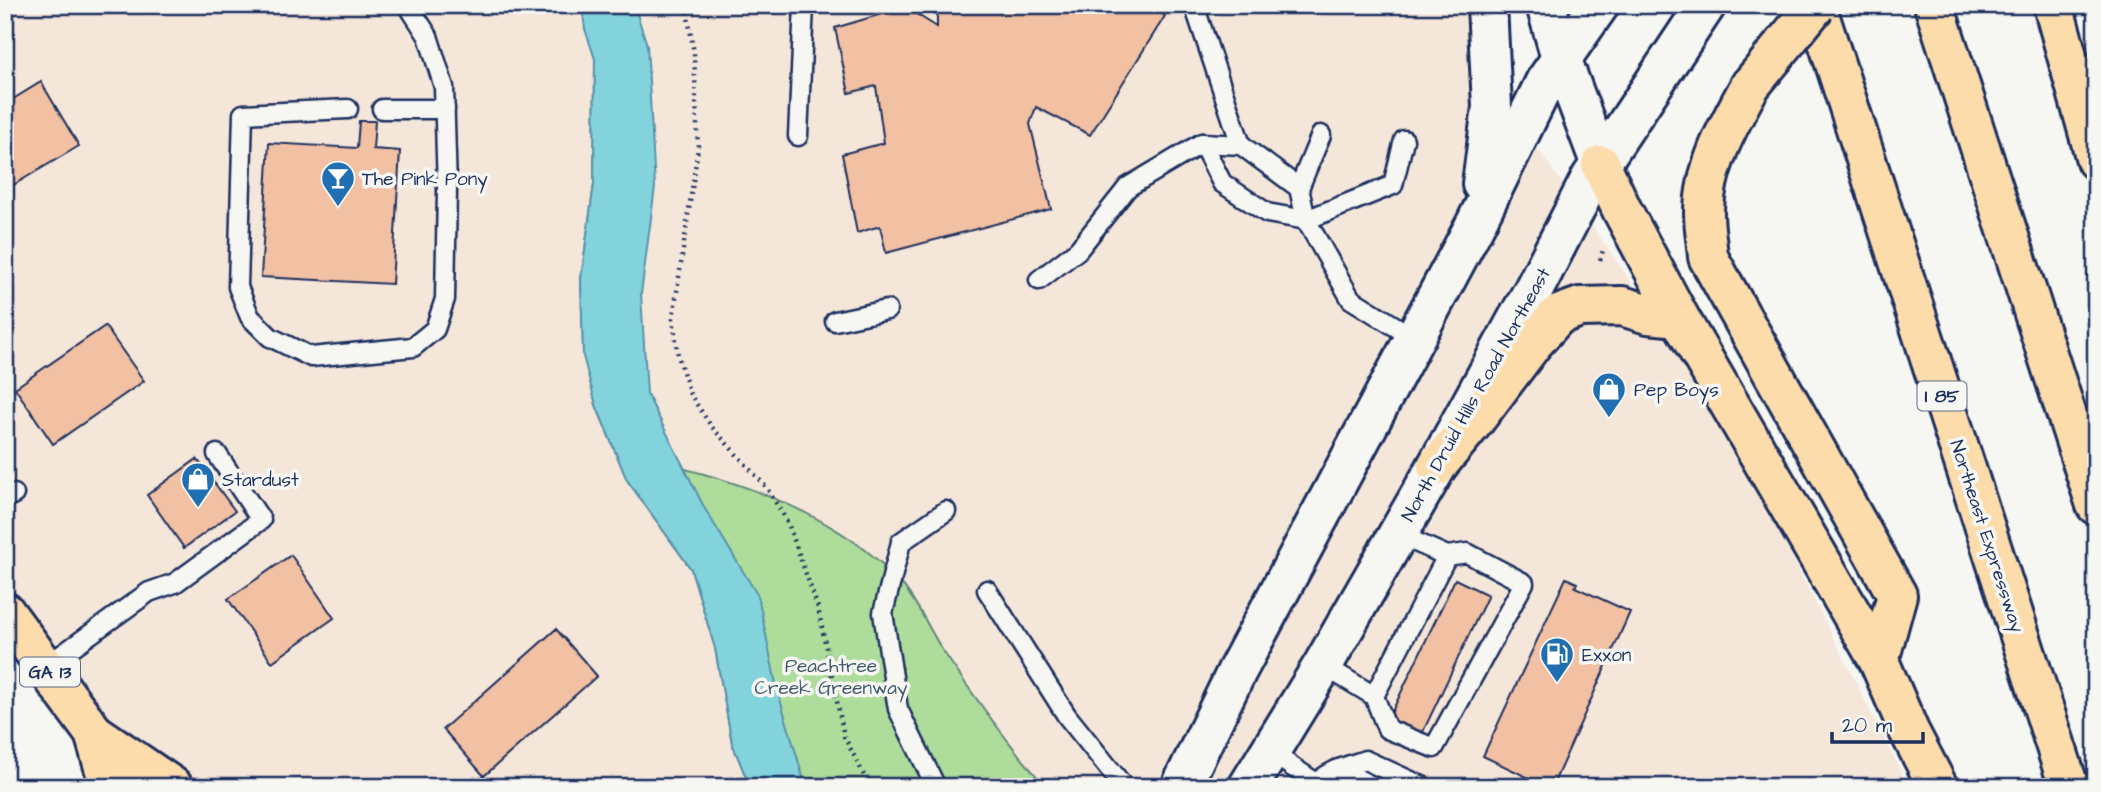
<svg xmlns="http://www.w3.org/2000/svg" width="2101" height="792" font-family="'Architects Daughter',sans-serif">
<style>
.built{fill:#f5e6da}
.green{fill:#addc9b;stroke:#64867c;stroke-width:2}
.water{fill:#83d3dd;stroke:#5991aa;stroke-width:2}
.building{fill:#f2c0a2;stroke:#1b2f5e;stroke-width:2}
.lines{fill:none;stroke-linecap:round;stroke-linejoin:round}
.service-casing{stroke:#1b2f5e;stroke-width:23}
.secondary-casing{stroke:#1b2f5e;stroke-width:44}
.primary-casing{stroke:#1b2f5e;stroke-width:44}
.motorway-casing{stroke:#1b2f5e;stroke-width:44}
.path{stroke:#1b2f5e;stroke-width:4.5;stroke-dasharray:2 5;stroke-linecap:butt}
.service{stroke:#f6f6f2;stroke-width:18}
.secondary{stroke:#f6f6f2;stroke-width:38}
.primary{stroke:#fddcac;stroke-width:38}
.motorway{stroke:#fddcac;stroke-width:38}
.motorway-bridge-casing{stroke:#1b2f5e;stroke-width:44;stroke-linecap:butt}
.motorway-bridge{stroke:#fddcac;stroke-width:38}
.labels{text-anchor:middle;stroke-width:7;stroke-linejoin:round;paint-order:stroke}
.shield{fill:#f6f6f2;stroke:#5d6b8a;stroke-width:2}
.shield-label{font-size:18px;font-weight:bold;fill:#1b2f5e}
.poi-label{font-size:19px;fill:#1b2f5e;stroke:#f6f6f2;text-anchor:start}
.street-label{font-size:19px;fill:#1b2f5e;stroke:#f6f6f2}
.park-label{font-size:19px;fill:#405a6d;stroke:#f6f6f2}
</style>
<rect width="100%" height="100%" fill="#f6f6f2"/>
<filter id="ink" filterUnits="userSpaceOnUse"><feTurbulence type="fractalNoise" baseFrequency=".0143" numOctaves="2"/><feDisplacementMap in="SourceGraphic" scale="14" xChannelSelector="R" yChannelSelector="G"/><feConvolveMatrix kernelMatrix="1 2 1 2 8 2 1 2 1" color-interpolation-filters="sRGB"/></filter>
<g filter="url(#ink)">
<!-- built -->
<path class="built" d="M5,5H1482L1529,136L1708,392L1901,771L1906,787H126L5,621Z"/>
<!-- green -->
<path class="green" d="M582,5H605L651,461C737,479 842,516 901,583C918,603 929,629 943,651C975,698 1008,744 1046,787H750L732,743L715,648L691,569L627,480L596,405L583,346L581,279L594,184L595,59Z"/>
<!-- water -->
<path class="water" d="M582,5H634L647,45L655,187L641,294L647,394L705,509L758,596L777,689L806,787H750L732,743L715,648L691,569L627,480L596,405L583,356L581,279L594,184L595,59L585,29Z"/>
<!-- building -->
<g class="building">
<path d="M937,5H1153L1152,7L1165,16L1090,135L1036,107L1030,124L1051,209L886,253L880,226L857,233L842,154L884,143L876,86L849,93L835,28L905,7L937,27Z"/>
<path d="M41,82L79,146L5,190V104Z"/>
<path d="M359,121H375L373,149L400,151L392,284L261,277L269,143L357,148Z"/>
<path d="M105,326L144,381L53,444L15,388Z"/>
<path d="M197,459L235,511L184,548L147,495Z"/>
<path d="M291,555L334,618L272,662L228,599Z"/>
<path d="M1566,578L1577,583L1575,587L1630,612L1552,787H1548L1483,756Z"/>
<path d="M1455,579L1488,595L1421,736L1388,720Z"/>
<path d="M556,629L597,676L484,776L443,729Z"/>
</g>
<g class="lines">
<!-- service casing -->
<g class="service-casing">
<g id="service">
<path d="M1194,5L1241,145"/>
<path d="M348,109L243,114L238,287L250,317L270,337L311,357L413,347L435,329L445,299L447,190L444,87L428,36L408,5"/>
<path d="M382,109H445"/>
<path d="M798,136L804,5"/>
<path d="M1202,143L1222,183L1267,213L1306,220L1393,185L1404,140"/>
<path d="M1299,188L1321,135"/>
<path d="M1039,280L1078,250L1128,187L1202,143L1241,145L1299,188L1306,220L1351,299L1414,338"/>
<path d="M835,321L887,310"/>
<path d="M5,499L14,494"/>
<path d="M987,590L1067,716L1124,787"/>
<path d="M1323,665L1374,696L1387,729L1434,748L1524,583L1467,553L1447,556L1411,540L1402,528"/>
<path d="M46,666L149,592L175,583L261,520L217,454"/>
<path d="M1374,696L1447,556"/>
<path d="M1269,751L1316,783"/>
<path d="M1338,769L1374,787"/>
<path d="M936,787L898,709L883,613L901,542L946,511"/>
<path d="M1314,787C1325,771 1348,766 1365,760L1424,787"/>
</g>
</g>
<!-- secondary casing -->
<g class="secondary-casing">
<g id="secondary">
<path d="M1546,5L1561,58L1601,165"/>
<path d="M1482,184L1492,107L1487,5"/>
<path d="M1181,787L1237,671L1475,225L1545,82L1599,5"/>
<path d="M1248,787L1323,665L1437,466L1534,289L1591,178L1706,5"/>
</g>
</g>
<!-- primary casing -->
<g class="primary-casing">
<g id="primary">
<path d="M5,612L94,733L110,787"/>
<path d="M94,733L173,787"/>
</g>
</g>
<!-- motorway casing -->
<g class="motorway-casing">
<g id="motorway">
<path d="M1816,5L2069,787"/>
<path d="M1934,5L2096,505"/>
<path d="M2053,5L2096,160"/>
<path d="M1750,86C1729,124 1704,168 1704,213C1704,228 1707,242 1708,257L1897,595L1879,661"/>
<path d="M1601,165L1622,210L1679,317L1879,661L1909,731L1938,787"/>
<path d="M1437,466L1475,420L1533,343L1558,315L1580,307L1622,306L1648,314L1679,317"/>
</g>
</g>
<!-- path -->
<g class="path">
<path d="M686,5L694,53L698,148L673,318L678,356L690,394L711,426L767,488L788,523L818,608L844,736L870,787"/>
<path d="M1600,260L1604,247"/>
</g>
<!-- service -->
<use href="#service" class="service"/>
<!-- secondary -->
<use href="#secondary" class="secondary"/>
<!-- primary -->
<use href="#primary" class="primary"/>
<!-- motorway -->
<use href="#motorway" class="motorway"/>
<!-- motorway-bridge casing -->
<g class="motorway-bridge-casing">
<path id="motorway-bridge" d="M1750,86L1816,5"/>
</g>
<!-- motorway-bridge -->
<use href="#motorway-bridge" class="motorway-bridge"/>
</g>
</g>
<!-- icons -->
<defs>
<g id="bar-pin" transform="scale(1.75)"><path d="M0 17L-7.5 6A9.5 9.5 0 1 1 7.5 6Z" fill="#1f6fb2" stroke="#f6f6f2"/><path d="M-6-5H6L.8 .8V4.5H3.5V6h-7V4.5H-.8V.8Z" fill="#fff"/></g>
<g id="shop-pin" transform="scale(1.75)"><path d="M0 17L-7.5 6A9.5 9.5 0 1 1 7.5 6Z" fill="#1f6fb2" stroke="#f6f6f2"/><path d="M-5-2.5h2.3a2.7 3.5 0 0 1 5.4 0H5L5.5 6h-11ZM-1.5-2.5h3a1.5 2.3 0 0 0-3 0Z" fill="#fff"/></g>
<g id="fuel-pin" transform="scale(1.75)"><path d="M0 17L-7.5 6A9.5 9.5 0 1 1 7.5 6Z" fill="#1f6fb2" stroke="#f6f6f2"/><path d="M-5.5-6h7V0h2V4h1.3V-2.5L3-4.5l.8-.8L6-3V5H2.5V1h-1V6h-7ZM-4.2-4.7v3.2H.2V-4.7Z" fill="#fff"/></g>
</defs>
<g fill-rule="evenodd">
<use href="#bar-pin" x="338" y="178"/>
<use href="#shop-pin" x="1609" y="389"/>
<use href="#shop-pin" x="198" y="479"/>
<use href="#fuel-pin" x="1557" y="654"/>
</g>
<g class="labels">
<!-- shield labels -->
<g class="shield">
<rect x="1917.5" y="381.5" width="49" height="29" rx="5"/>
<rect x="20" y="657.5" width="60" height="29" rx="5"/>
</g>
<g class="shield-label">
<text x="1942" y="402">I 85</text>
<text x="50" y="678">GA 13</text>
</g>
<!-- poi labels -->
<g class="poi-label">
<text x="362" y="185">The Pink Pony</text>
<text x="1634" y="396">Pep Boys</text>
<text x="222" y="486">Stardust</text>
<text x="1582" y="661">Exxon</text>
</g>
<!-- street labels -->
<g class="street-label">
<text transform="translate(1475 394) rotate(-61)" y="7">North Druid Hills Road Northeast</text>
<text transform="translate(1988 536) rotate(72)" y="7">Northeast Expressway</text>
</g>
<!-- park labels -->
<g class="park-label">
<text x="831" y="672">Peachtree<tspan x="831" dy="22">Creek Greenway</tspan></text>
</g>
</g>
<!-- margin -->
<rect width="2101" height="792" fill="none" stroke="#f6f6f2" stroke-width="28"/>
<rect x="14" y="14" width="2073" height="764" fill="none" stroke="#1b2f5e" stroke-width="2.5" filter="url(#ink)"/>
<!-- scale -->
<path d="M1832 732v10h91v-10" fill="none" stroke="#1b2f5e" stroke-width="3.5"/>
<text x="1842" y="732" font-size="21" fill="#1b2f5e" stroke="#f6f6f2" stroke-width="5" paint-order="stroke">20 m</text>
</svg>
